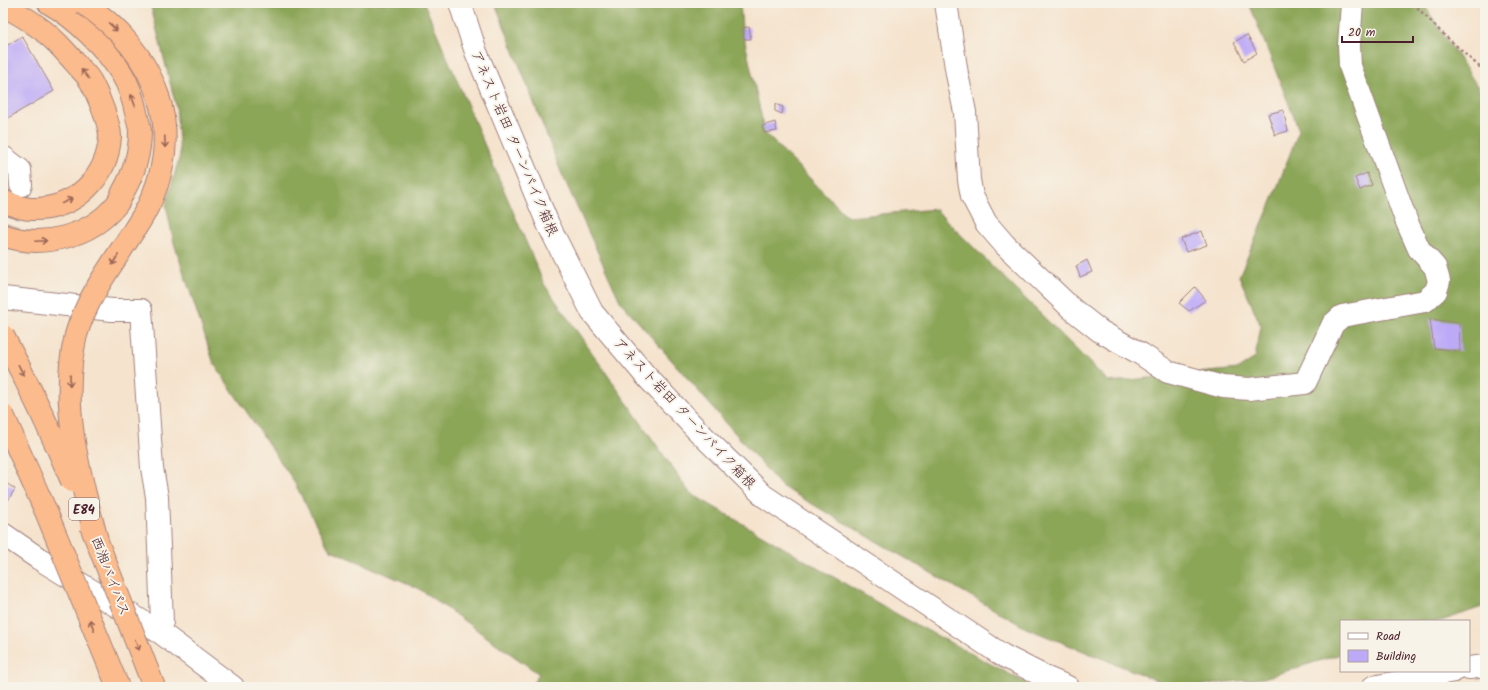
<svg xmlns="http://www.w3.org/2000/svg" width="1488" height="690" font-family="Kalam,'Klee One',sans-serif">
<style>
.forest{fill:#8ca658;stroke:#6b6242}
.building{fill:#bdaaf7}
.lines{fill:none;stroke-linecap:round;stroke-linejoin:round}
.minor-tunnel{stroke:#d3bcad;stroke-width:22;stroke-dasharray:22 11;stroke-linecap:butt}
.minor-casing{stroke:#a0817c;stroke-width:24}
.highway-casing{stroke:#a0817c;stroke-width:24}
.path{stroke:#a0817c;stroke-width:2.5;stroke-dasharray:3 3;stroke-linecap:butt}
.minor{stroke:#fff;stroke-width:22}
.highway{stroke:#fbbb8c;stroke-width:22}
.highway-bridge-casing{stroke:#a0817c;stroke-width:24;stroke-linecap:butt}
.highway-bridge{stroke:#fbbb8c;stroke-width:22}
.oneway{stroke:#9a6557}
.labels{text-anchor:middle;stroke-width:4;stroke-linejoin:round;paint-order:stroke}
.shield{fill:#f7f3e8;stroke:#7e5f64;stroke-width:1}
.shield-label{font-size:13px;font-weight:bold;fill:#4a1f2b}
.street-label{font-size:14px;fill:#4a1f2b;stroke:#f7f3e8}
</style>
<rect width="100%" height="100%" fill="#f7f3e8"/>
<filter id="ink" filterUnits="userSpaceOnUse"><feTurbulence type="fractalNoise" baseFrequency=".025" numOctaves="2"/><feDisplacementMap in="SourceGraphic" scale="8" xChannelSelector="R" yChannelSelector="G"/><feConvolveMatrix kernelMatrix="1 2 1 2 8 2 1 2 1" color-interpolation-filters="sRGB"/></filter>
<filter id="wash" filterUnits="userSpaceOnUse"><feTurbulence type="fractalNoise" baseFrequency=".012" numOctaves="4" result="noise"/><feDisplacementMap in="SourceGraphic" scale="16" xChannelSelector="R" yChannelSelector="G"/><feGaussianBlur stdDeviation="0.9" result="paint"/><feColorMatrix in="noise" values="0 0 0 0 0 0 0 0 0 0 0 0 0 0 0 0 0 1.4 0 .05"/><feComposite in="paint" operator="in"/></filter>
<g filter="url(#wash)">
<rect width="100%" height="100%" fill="#f5e3cd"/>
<!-- forest -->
<g class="forest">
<path d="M150,3H424L544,284L690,493L902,617L1034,687H530L539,674L418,588L329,549L293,480L214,364L174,243L166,205L180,155L176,106Z"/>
<path d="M495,3H740L742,28L765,133L848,217L935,209L1109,382L1238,369L1255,358L1261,326L1239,276L1272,201L1299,130L1249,3H1423L1485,98V606L1441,621H1341V654L1264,678L1188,687H1173L1026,628L781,486L620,301L561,172Z"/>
</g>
<g id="blocks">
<!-- building -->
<g class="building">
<path d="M749,27L751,39H744L742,28Z"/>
<path d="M1247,35L1257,53L1244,61L1234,42Z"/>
<path d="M22,36L54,91L3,121V48Z"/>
<path d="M775,104L783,107L782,114L775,111Z"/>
<path d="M1283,110L1288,131L1275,135L1268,114Z"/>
<path d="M775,122L777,131L764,133L762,126Z"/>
<path d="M1367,173L1372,185L1360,190L1355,178Z"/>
<path d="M1202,231L1207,245L1186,252L1181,239Z"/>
<path d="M1087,260L1092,272L1080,277L1076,266Z"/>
<path d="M1195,287L1206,300L1189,311L1179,303Z"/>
<path d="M1430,319L1459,323L1460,351L1434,348Z"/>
<path d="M3,481L15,489L3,508Z"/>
</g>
</g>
</g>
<g filter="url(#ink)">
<use href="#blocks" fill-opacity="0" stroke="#a0817c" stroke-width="1"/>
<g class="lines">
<!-- minor-tunnel -->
<path class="minor-tunnel" d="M3,244L20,187"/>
<!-- minor casing -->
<g class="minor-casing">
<g id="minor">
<path d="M460,3L476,52L548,224L592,312L646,376L696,429L764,496L1002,655L1047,678L1068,687"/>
<path d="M946,3L957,74L965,112L969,180L972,196L986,223L1005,245L1072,309L1100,331L1141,354L1168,372L1223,387L1249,389L1305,383L1333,324L1342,316L1425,301L1436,291L1439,281L1435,267L1419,249L1406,220L1350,66L1349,45L1352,3"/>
<path d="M3,157L20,170L21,185"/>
<path d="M3,298L112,310H141L152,468L157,497L162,622L155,629"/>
<path d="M3,534L38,558L161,633L233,687"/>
<path d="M1469,668L1485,666"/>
<path d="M1373,687L1454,671"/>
</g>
</g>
<!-- highway casing -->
<g class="highway-casing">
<g id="highway">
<path d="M3,5C13,11 25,17 34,24C51,35 65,51 78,66C82,71 88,76 91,82C97,93 110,124 110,136C108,178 74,210 32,209C22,209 12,205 3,201"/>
<path d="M3,235C41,249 90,237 116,205C119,202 121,196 123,192C134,173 140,154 140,132C140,127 138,122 137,117C134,102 130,87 122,74C106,48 76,18 49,3"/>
</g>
</g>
<!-- path -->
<path class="path" d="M1413,3L1439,30L1485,72"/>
<!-- minor -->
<use href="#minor" class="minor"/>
<!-- highway -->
<use href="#highway" class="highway"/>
<!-- highway-bridge casing -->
<g class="highway-bridge-casing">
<g id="highway-bridge">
<path d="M83,3C157,52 189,133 144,214C122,252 88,292 76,335C59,404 79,473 97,540"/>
<path d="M3,336C28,383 51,432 72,481"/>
<path d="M3,415L47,514L118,687"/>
<path d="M91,526L154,687"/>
</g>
</g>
<!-- highway-bridge -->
<use href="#highway-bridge" class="highway-bridge"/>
</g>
<!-- one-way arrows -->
<defs><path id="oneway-shaft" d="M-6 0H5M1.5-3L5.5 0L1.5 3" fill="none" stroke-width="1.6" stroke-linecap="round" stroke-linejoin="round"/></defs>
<g class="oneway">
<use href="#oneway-shaft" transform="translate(113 27) rotate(43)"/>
<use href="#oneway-shaft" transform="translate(85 74) rotate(-130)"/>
<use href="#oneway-shaft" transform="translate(133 100) rotate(-110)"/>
<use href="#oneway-shaft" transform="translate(165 142) rotate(88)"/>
<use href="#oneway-shaft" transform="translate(67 201) rotate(-25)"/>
<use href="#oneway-shaft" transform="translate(41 241) rotate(-3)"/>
<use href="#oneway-shaft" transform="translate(115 260) rotate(122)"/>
<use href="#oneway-shaft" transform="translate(21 370) rotate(63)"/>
<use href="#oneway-shaft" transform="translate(70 380) rotate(92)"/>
<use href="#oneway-shaft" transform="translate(92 625) rotate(-112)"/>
<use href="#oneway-shaft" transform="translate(137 645) rotate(69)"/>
</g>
</g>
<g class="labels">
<!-- shield labels -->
<rect class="shield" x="69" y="498" width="30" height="22" rx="3"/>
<g class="shield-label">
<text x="84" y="514">E84</text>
</g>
<!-- street labels -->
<g class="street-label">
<text transform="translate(515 143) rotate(67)" y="5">アネスト岩田 ターンパイク箱根</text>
<text transform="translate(685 413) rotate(47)" y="5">アネスト岩田 ターンパイク箱根</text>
<text transform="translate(111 576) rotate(69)" y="5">西湘バイパス</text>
</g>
</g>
<!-- margin -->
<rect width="1488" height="690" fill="none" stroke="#f7f3e8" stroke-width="16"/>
<!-- legend -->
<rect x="1340" y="620" width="130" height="52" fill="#f7f3e8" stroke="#b29e9c"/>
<rect x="1348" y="633" width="20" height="6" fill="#ffffff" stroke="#b29e9c"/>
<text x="1376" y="640" font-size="12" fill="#4a1f2b">Road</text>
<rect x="1348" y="650" width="20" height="12" fill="#bdaaf7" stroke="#b29e9c"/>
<text x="1376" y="660" font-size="12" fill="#4a1f2b">Building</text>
<!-- scale -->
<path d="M1342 36v6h71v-6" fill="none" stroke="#4a1f2b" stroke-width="2"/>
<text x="1348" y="36" font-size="12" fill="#4a1f2b" stroke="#f7f3e8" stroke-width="3" paint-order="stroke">20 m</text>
</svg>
